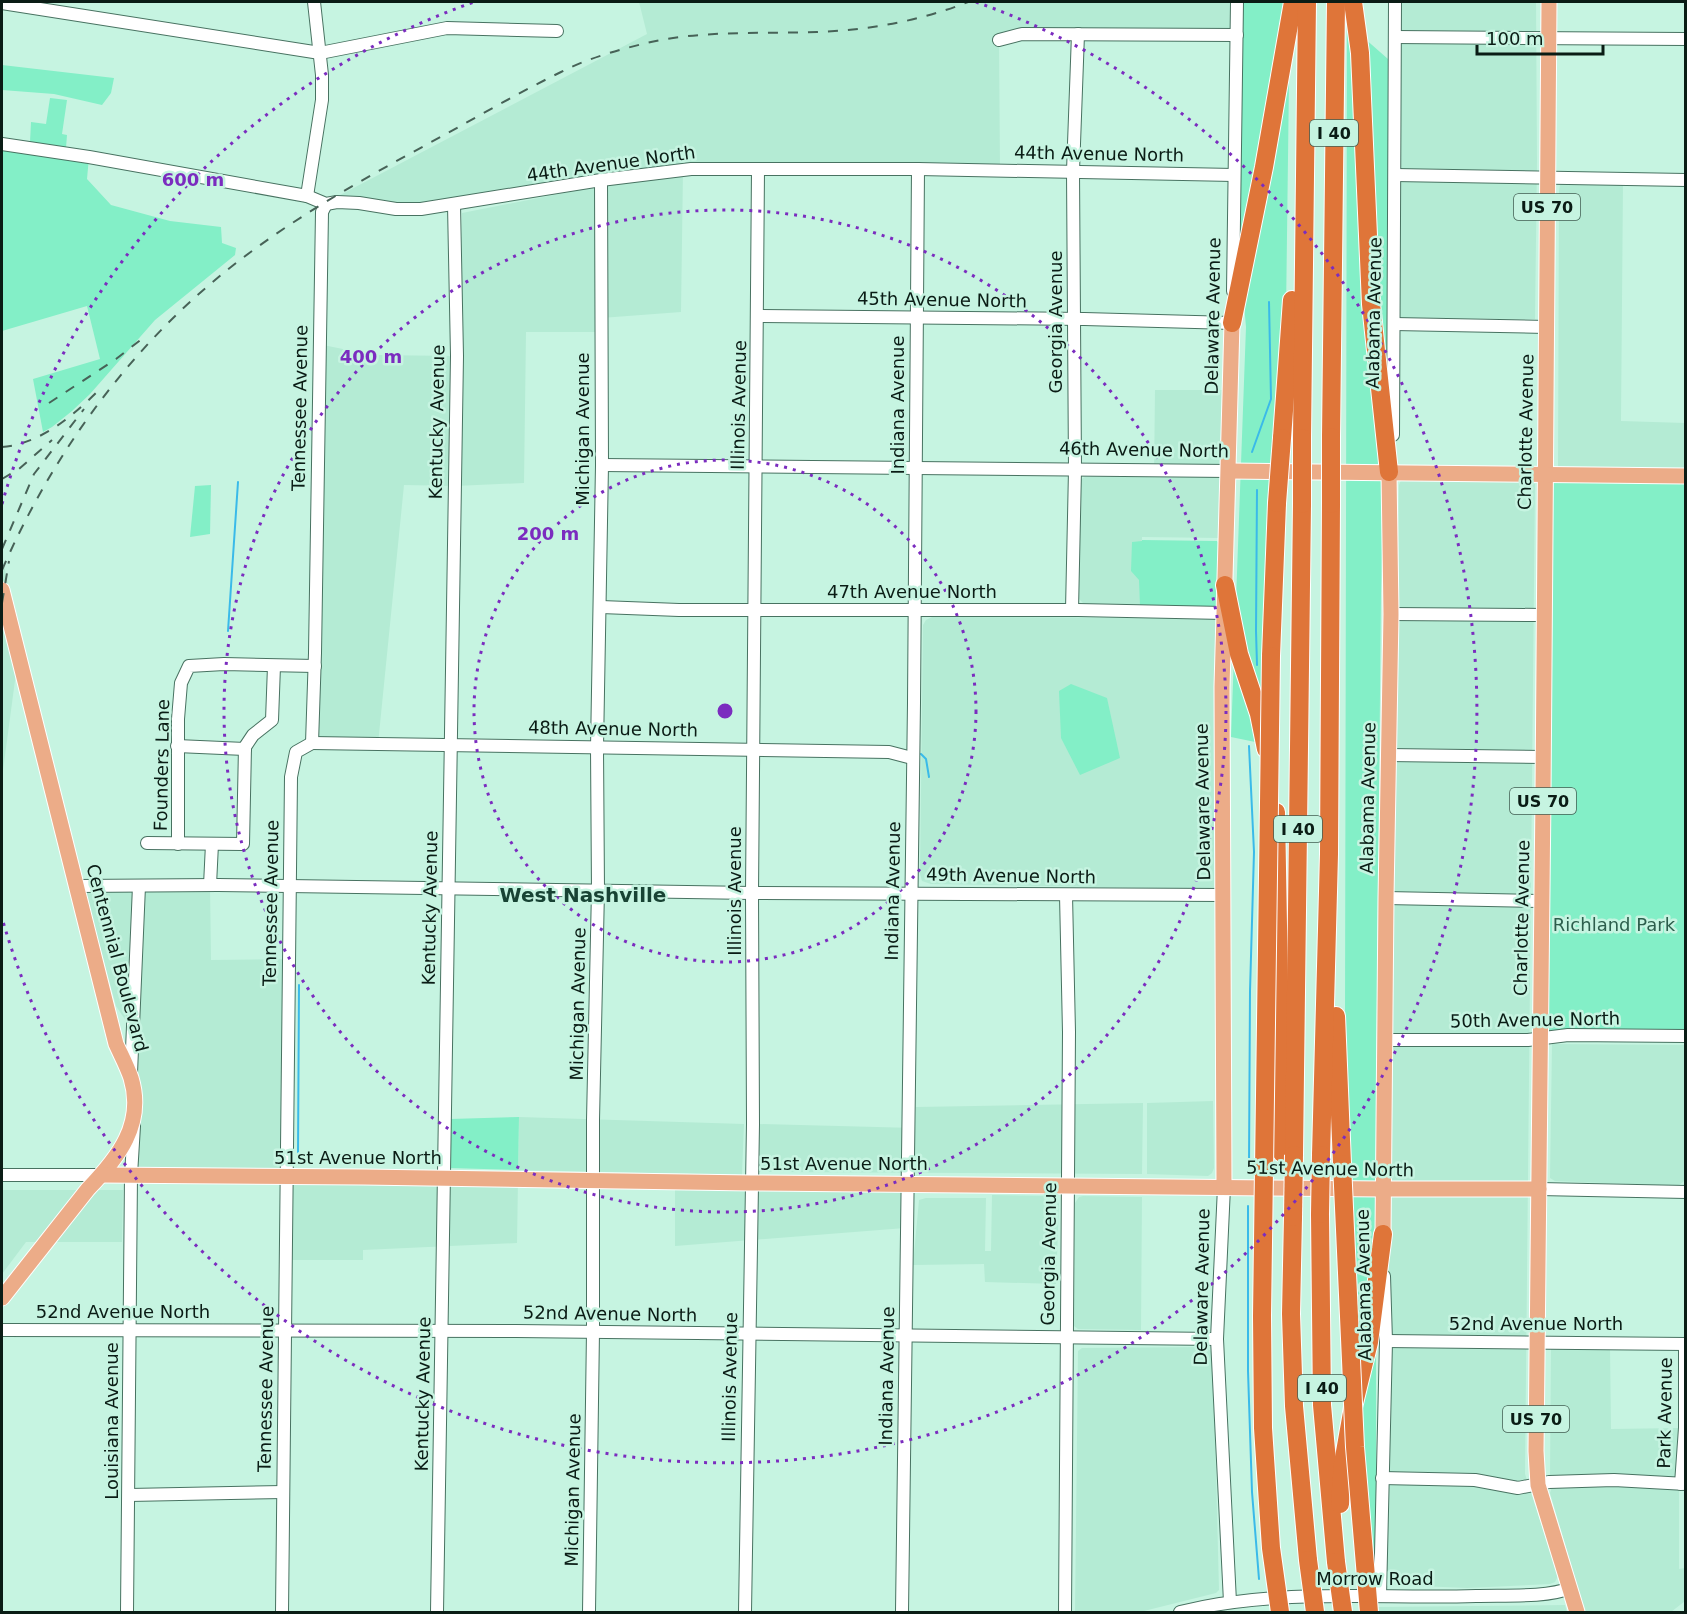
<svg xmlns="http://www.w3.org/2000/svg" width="1687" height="1614" font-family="'DejaVu Sans',sans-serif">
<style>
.built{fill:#b4ebd4}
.green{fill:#83efc7}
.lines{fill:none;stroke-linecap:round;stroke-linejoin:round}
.stream{stroke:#3abae9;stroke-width:2}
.minor-casing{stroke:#487261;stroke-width:14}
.major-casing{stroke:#fff;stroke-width:17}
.highway-casing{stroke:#fff;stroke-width:20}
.minor{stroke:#fff;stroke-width:12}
.major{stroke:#ecac88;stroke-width:15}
.highway{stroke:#df7539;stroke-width:18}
.rail{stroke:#476257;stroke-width:2;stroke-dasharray:10 10;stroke-linecap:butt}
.highway-bridge-casing{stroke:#fff;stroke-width:20;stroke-linecap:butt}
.highway-bridge{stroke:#df7539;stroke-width:18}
.ring{fill:none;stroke:#7b2cbf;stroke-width:3;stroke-dasharray:3 6}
.labels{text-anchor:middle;stroke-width:5;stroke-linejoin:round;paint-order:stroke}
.shield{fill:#c6f4e1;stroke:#425d52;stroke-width:1.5}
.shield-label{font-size:16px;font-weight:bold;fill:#0a1c15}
.street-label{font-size:18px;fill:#0a1c15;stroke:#c6f4e1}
.park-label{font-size:18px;fill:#2c5e4c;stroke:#c6f4e1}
.neighbourhood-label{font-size:20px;font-weight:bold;fill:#184334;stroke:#c6f4e1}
.centre{fill:#7b2cbf;stroke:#c6f4e1;stroke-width:3}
.ring-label{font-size:18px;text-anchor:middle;font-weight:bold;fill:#7b2cbf;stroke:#c6f4e1;stroke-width:5;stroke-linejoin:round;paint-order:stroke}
</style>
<rect width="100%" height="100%" fill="#c6f4e1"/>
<!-- built -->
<g class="built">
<path d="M639,2H1237V35L999,40L1000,170H683L681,312L601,318V332H526L524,483L455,486L404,485L378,744L312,743L318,344L373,355L456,356L462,333V213L661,174L454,205L323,204L647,34Z"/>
<path d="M1402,2H1536L1537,161L1535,319L1401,318L1397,315Z"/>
<path d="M1564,181L1623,182L1621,421L1685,423V470L1558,468L1559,191L1560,185Z"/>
<path d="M1155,390H1224L1221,538L1142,537L1140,606H1086L1078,598L1080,480L1085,477H1154Z"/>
<path d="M1401,480L1531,482L1535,484L1525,1474L1558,1576L1555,1582L1550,1584L1467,1588L1396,1585L1390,1583L1386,1576L1385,1548L1399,485Z"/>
<path d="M2,555L20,643L2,778Z"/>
<path d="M932,617L1217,618L1216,889L931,884L922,881L920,874L923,625L926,620Z"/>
<path d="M210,885L211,960L288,959L286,1177L518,1179L517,1243L363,1250V1260H285L286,1177L132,1172L130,1027L116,1006L85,891Z"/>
<path d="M1552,1044L1685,1045L1684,1181L1678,1186L1555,1181L1550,1178Z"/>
<path d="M1213,1101L1214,1168L1212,1173L1208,1176L1147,1174V1103Z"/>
<path d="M1143,1103L1142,1174L759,1172V1124L915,1128L916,1107Z"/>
<path d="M519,1117L744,1124L742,1175L518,1170Z"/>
<path d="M675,1181L906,1184L905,1228L675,1246Z"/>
<path d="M2,1190H123L122,1242H26L2,1274Z"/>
<path d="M992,1195L1050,1196L1056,1198L1059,1204L1056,1284L985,1282L984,1264L913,1265L919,1200L926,1198H986L985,1251H991Z"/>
<path d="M1083,1196L1142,1197L1141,1330L1078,1329L1074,1326L1075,1203L1079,1197Z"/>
<path d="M1206,1347L1213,1353L1219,1590L1216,1593L1140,1612H1075L1078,1351L1082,1348Z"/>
<path d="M1551,1347L1610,1348L1611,1429L1679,1428L1678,1479L1550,1477Z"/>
<path d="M1552,1487H1679V1569L1685,1568V1601L1671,1612H1585L1550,1493Z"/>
<path d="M1565,1605L1567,1612H1377L1376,1607Z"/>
</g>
<!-- green -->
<g class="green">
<path d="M1242,2H1290L1286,314L1260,743L1231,737L1246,327L1240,258Z"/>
<path d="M1347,23L1388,59V319L1381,593L1376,1096V1577L1358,1587L1345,1020Z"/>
<path d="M2,65L114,78L111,93L102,105L54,94L2,90Z"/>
<path d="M50,98L67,100L62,134L67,135L66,148L30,142L31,122L46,124Z"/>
<path d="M2,144L89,157L87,179L111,205L170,221L221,227L222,243L236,248L235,255L155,320L90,394L72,411L52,427L43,432L33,379L100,359L87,306L2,331Z"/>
<path d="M1545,473L1685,476V1036L1541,1037Z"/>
<path d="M211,485L210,534L190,537L195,486Z"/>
<path d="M1142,540L1217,541L1219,543L1217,607L1140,606L1139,580L1131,571L1132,542L1142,541Z"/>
<path d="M1071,684L1107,698L1120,758L1080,775L1061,738L1059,691Z"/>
<path d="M519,1117L518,1170L449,1168L450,1119Z"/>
</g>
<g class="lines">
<!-- stream -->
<g class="stream">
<path d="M1252,452L1271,399L1269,302"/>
<path d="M1257,490L1256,631L1257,665"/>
<path d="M228,631L238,482"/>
<path d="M921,754L926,759L929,777"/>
<path d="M298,1157L299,985"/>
<path d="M1249,1167L1250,991L1254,852L1249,746"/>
<path d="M1248,1206V1371L1252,1492L1259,1579"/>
</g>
<!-- minor casing -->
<g class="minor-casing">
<g id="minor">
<path d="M2,3L320,53L447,28L557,31"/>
<path d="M1395,37L1686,39"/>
<path d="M999,40L1022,34L1237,35"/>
<path d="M2,144L89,157L307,196L326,204L337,202L359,203L396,209H421L601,180L691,169H918L1234,175"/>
<path d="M1395,175L1686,180"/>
<path d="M307,196L322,100V75L314,2"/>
<path d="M1233,291L1237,2"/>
<path d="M758,316L1084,319L1232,323V318"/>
<path d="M1394,324L1546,327"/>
<path d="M1393,435L1395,2"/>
<path d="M602,465L1230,471"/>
<path d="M601,607L679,610H1078L1224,613"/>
<path d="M1072,610L1075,470L1073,171L1078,34"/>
<path d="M1391,614L1543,615"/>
<path d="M312,743L889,752L912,758"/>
<path d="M312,743L315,653L322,212L326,204"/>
<path d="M177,746L245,749"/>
<path d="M1388,755L1543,757"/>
<path d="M147,843L243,844L245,747L253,735L272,720L274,666"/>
<path d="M178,844V719L181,683L189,666L224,664L315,666"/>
<path d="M210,885L212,844"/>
<path d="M77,886L218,885L752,893L1224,895"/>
<path d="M1386,898L1542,901"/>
<path d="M1385,1040H1528L1568,1035L1686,1036"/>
<path d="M131,1073L139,886"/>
<path d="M2,1175H101"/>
<path d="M1224,1187L1217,1339L1230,1602"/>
<path d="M1539,1189L1686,1192"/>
<path d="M2,1330L516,1331L1217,1339"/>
<path d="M1386,1341L1686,1344"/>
<path d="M1382,1478L1475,1480L1518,1488L1549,1482L1614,1480L1686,1484"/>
<path d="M1681,1484L1685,1428V1344"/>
<path d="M129,1495L283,1492"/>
<path d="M1380,1596L1386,1341L1384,1276"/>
<path d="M127,1612L131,1175L134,1126"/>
<path d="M282,1612L291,777L296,752L312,743"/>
<path d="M437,1612L457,356L454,205"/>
<path d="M589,1612L593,1331V1120L598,890L597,748L602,465L601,180"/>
<path d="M745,1612L753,1124L752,893L758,170"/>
<path d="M902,1612L914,703L918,169"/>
<path d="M1065,1612L1069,1032L1066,895"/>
<path d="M1180,1612C1277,1588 1377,1599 1476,1596C1502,1595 1547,1598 1570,1588"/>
</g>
</g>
<!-- major casing -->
<g class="major-casing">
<g id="major">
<path d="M1549,2L1543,796L1536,1451L1538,1485L1577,1612"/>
<path d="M1230,471L1686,476"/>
<path d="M2,590L116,1044C121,1055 127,1066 131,1078C145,1124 118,1158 88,1189L2,1298"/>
<path d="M101,1175L363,1177L751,1183L1383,1189H1539"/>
<path d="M1224,1187L1222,687L1232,323"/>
<path d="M1383,1234L1386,898L1391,614L1389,472"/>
</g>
</g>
<!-- highway casing -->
<g class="highway-casing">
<g id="highway">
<path d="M1353,2L1360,53L1371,304L1389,472"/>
<path d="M1232,323L1264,167L1293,2"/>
<path d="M1331,437L1336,2"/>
<path d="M1282,438L1292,300"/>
<path d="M1302,438L1307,2"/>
<path d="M1225,585L1239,654L1259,714L1266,749"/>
<path d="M1271,656L1277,503"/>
<path d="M1276,812L1282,1153"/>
<path d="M1336,1016L1342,1164"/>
<path d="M1294,1155L1302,504"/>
<path d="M1321,1155L1329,854L1331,504"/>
<path d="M1320,1214L1322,1405L1336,1562"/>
<path d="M1293,1217L1291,1314L1294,1406L1308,1560"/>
<path d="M1340,1504L1343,1463L1353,1407L1369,1342L1383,1234"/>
</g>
</g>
<!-- minor -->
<use href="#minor" class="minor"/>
<!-- major -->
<use href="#major" class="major"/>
<!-- highway -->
<use href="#highway" class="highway"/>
<!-- rail -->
<g class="rail">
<path d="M49,403L116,359L143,338"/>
<path d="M2,447C40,444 73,416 99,390"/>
<path d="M2,479L19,469L52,440"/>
<path d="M2,549L34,474L84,409"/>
<path d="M2,570C57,444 141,332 252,251C313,206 380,170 446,134C484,113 522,91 561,72C588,58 621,49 651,42C706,30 762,34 817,32C869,30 920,21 968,2"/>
<path d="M2,603L9,561"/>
</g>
<!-- highway-bridge casing -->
<g class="highway-bridge-casing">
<g id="highway-bridge">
<path d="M1277,503L1282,438"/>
<path d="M1302,504V438"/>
<path d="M1331,504V437"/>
<path d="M1271,656L1262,1316L1263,1428L1271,1548L1280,1612"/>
<path d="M1342,1164L1355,1447L1369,1612"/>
<path d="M1320,1214L1321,1155"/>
<path d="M1293,1217L1294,1155"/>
<path d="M1308,1560L1315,1612"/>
<path d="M1336,1562L1343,1612"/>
</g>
</g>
<!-- highway-bridge -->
<use href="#highway-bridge" class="highway-bridge"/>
</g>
<!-- distance rings -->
<g class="ring">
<circle cx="725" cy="711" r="251"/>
<circle cx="725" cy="711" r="501"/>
<path d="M2 504A752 752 0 0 1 474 2M976 2A752 752 0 1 1 2 918"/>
</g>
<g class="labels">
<!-- shield labels -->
<g class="shield">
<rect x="1310" y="120" width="48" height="26" rx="4.5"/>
<rect x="1514" y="194" width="66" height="26" rx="4.5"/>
<rect x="1510" y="788" width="66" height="26" rx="4.5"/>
<rect x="1274" y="816" width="48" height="26" rx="4.5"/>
<rect x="1298" y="1375" width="48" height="26" rx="4.5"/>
<rect x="1503" y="1406" width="66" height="26" rx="4.5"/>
</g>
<g class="shield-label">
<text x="1334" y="139">I 40</text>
<text x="1547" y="213">US 70</text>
<text x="1543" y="807">US 70</text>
<text x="1298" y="835">I 40</text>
<text x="1322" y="1394">I 40</text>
<text x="1536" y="1425">US 70</text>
</g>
<!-- street labels -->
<g class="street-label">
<text transform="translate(1099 154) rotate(1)" y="6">44th Avenue North</text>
<text transform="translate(611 164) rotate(-8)" y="6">44th Avenue North</text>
<text transform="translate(942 300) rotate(1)" y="6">45th Avenue North</text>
<text transform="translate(1374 313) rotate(-89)" y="6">Alabama Avenue</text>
<text transform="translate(1213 316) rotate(-89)" y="6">Delaware Avenue</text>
<text transform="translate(1056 322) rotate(-90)" y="6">Georgia Avenue</text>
<text transform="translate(739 405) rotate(-89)" y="6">Illinois Avenue</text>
<text transform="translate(898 405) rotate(-90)" y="6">Indiana Avenue</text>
<text transform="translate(300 408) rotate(-89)" y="6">Tennessee Avenue</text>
<text transform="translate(437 422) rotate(-89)" y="6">Kentucky Avenue</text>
<text transform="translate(583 429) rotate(-90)" y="6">Michigan Avenue</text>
<text transform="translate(1526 432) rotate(-89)" y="6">Charlotte Avenue</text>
<text transform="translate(1144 450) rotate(1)" y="6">46th Avenue North</text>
<text x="912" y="598">47th Avenue North</text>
<text transform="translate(613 729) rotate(1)" y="6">48th Avenue North</text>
<text transform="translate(162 765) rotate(-89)" y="6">Founders Lane</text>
<text transform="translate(1368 798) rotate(-89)" y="6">Alabama Avenue</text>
<text transform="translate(1203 802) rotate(-91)" y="6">Delaware Avenue</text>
<text transform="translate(1011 876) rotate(1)" y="6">49th Avenue North</text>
<text transform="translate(735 891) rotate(-90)" y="6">Illinois Avenue</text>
<text transform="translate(893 891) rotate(-89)" y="6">Indiana Avenue</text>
<text transform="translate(271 903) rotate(-89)" y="6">Tennessee Avenue</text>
<text transform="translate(430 908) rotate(-89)" y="6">Kentucky Avenue</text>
<text transform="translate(1522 918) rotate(-89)" y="6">Charlotte Avenue</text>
<text transform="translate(117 958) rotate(75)" y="6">Centennial Boulevard</text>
<text transform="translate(578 1004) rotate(-89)" y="6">Michigan Avenue</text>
<text transform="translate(1535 1020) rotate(-1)" y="6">50th Avenue North</text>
<text x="358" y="1164">51st Avenue North</text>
<text x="844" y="1170">51st Avenue North</text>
<text transform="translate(1330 1169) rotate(1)" y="6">51st Avenue North</text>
<text transform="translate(1049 1254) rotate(-89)" y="6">Georgia Avenue</text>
<text transform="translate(1364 1285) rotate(-91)" y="6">Alabama Avenue</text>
<text transform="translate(1202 1287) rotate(-89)" y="6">Delaware Avenue</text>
<text x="123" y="1318">52nd Avenue North</text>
<text transform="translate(610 1314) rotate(1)" y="6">52nd Avenue North</text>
<text x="1536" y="1330">52nd Avenue North</text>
<text transform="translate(887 1376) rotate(-89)" y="6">Indiana Avenue</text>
<text transform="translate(730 1377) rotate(-89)" y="6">Illinois Avenue</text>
<text transform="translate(266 1389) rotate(-89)" y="6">Tennessee Avenue</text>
<text transform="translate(423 1394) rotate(-89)" y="6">Kentucky Avenue</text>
<text transform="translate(1665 1413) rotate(-89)" y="6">Park Avenue</text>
<text transform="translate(112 1421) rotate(-90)" y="6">Louisiana Avenue</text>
<text transform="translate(573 1490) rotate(-89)" y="6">Michigan Avenue</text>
<text x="1375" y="1585">Morrow Road</text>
</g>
<!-- park labels -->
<g class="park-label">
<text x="1614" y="931">Richland Park</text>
</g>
<!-- neighbourhood labels -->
<g class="neighbourhood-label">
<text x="583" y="902">West Nashville</text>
</g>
</g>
<circle cx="725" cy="711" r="9" class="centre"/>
<g class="ring-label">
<text x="193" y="186">600 m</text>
<text x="371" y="363">400 m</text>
<text x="548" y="540">200 m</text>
</g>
<!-- border -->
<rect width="1687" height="1614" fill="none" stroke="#0a1c15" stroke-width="6"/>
<!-- scale -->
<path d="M1477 45v9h126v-9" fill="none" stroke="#0a1c15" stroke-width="3"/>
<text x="1486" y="45" font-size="18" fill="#0a1c15" stroke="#c6f4e1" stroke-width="4.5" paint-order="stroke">100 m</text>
</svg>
